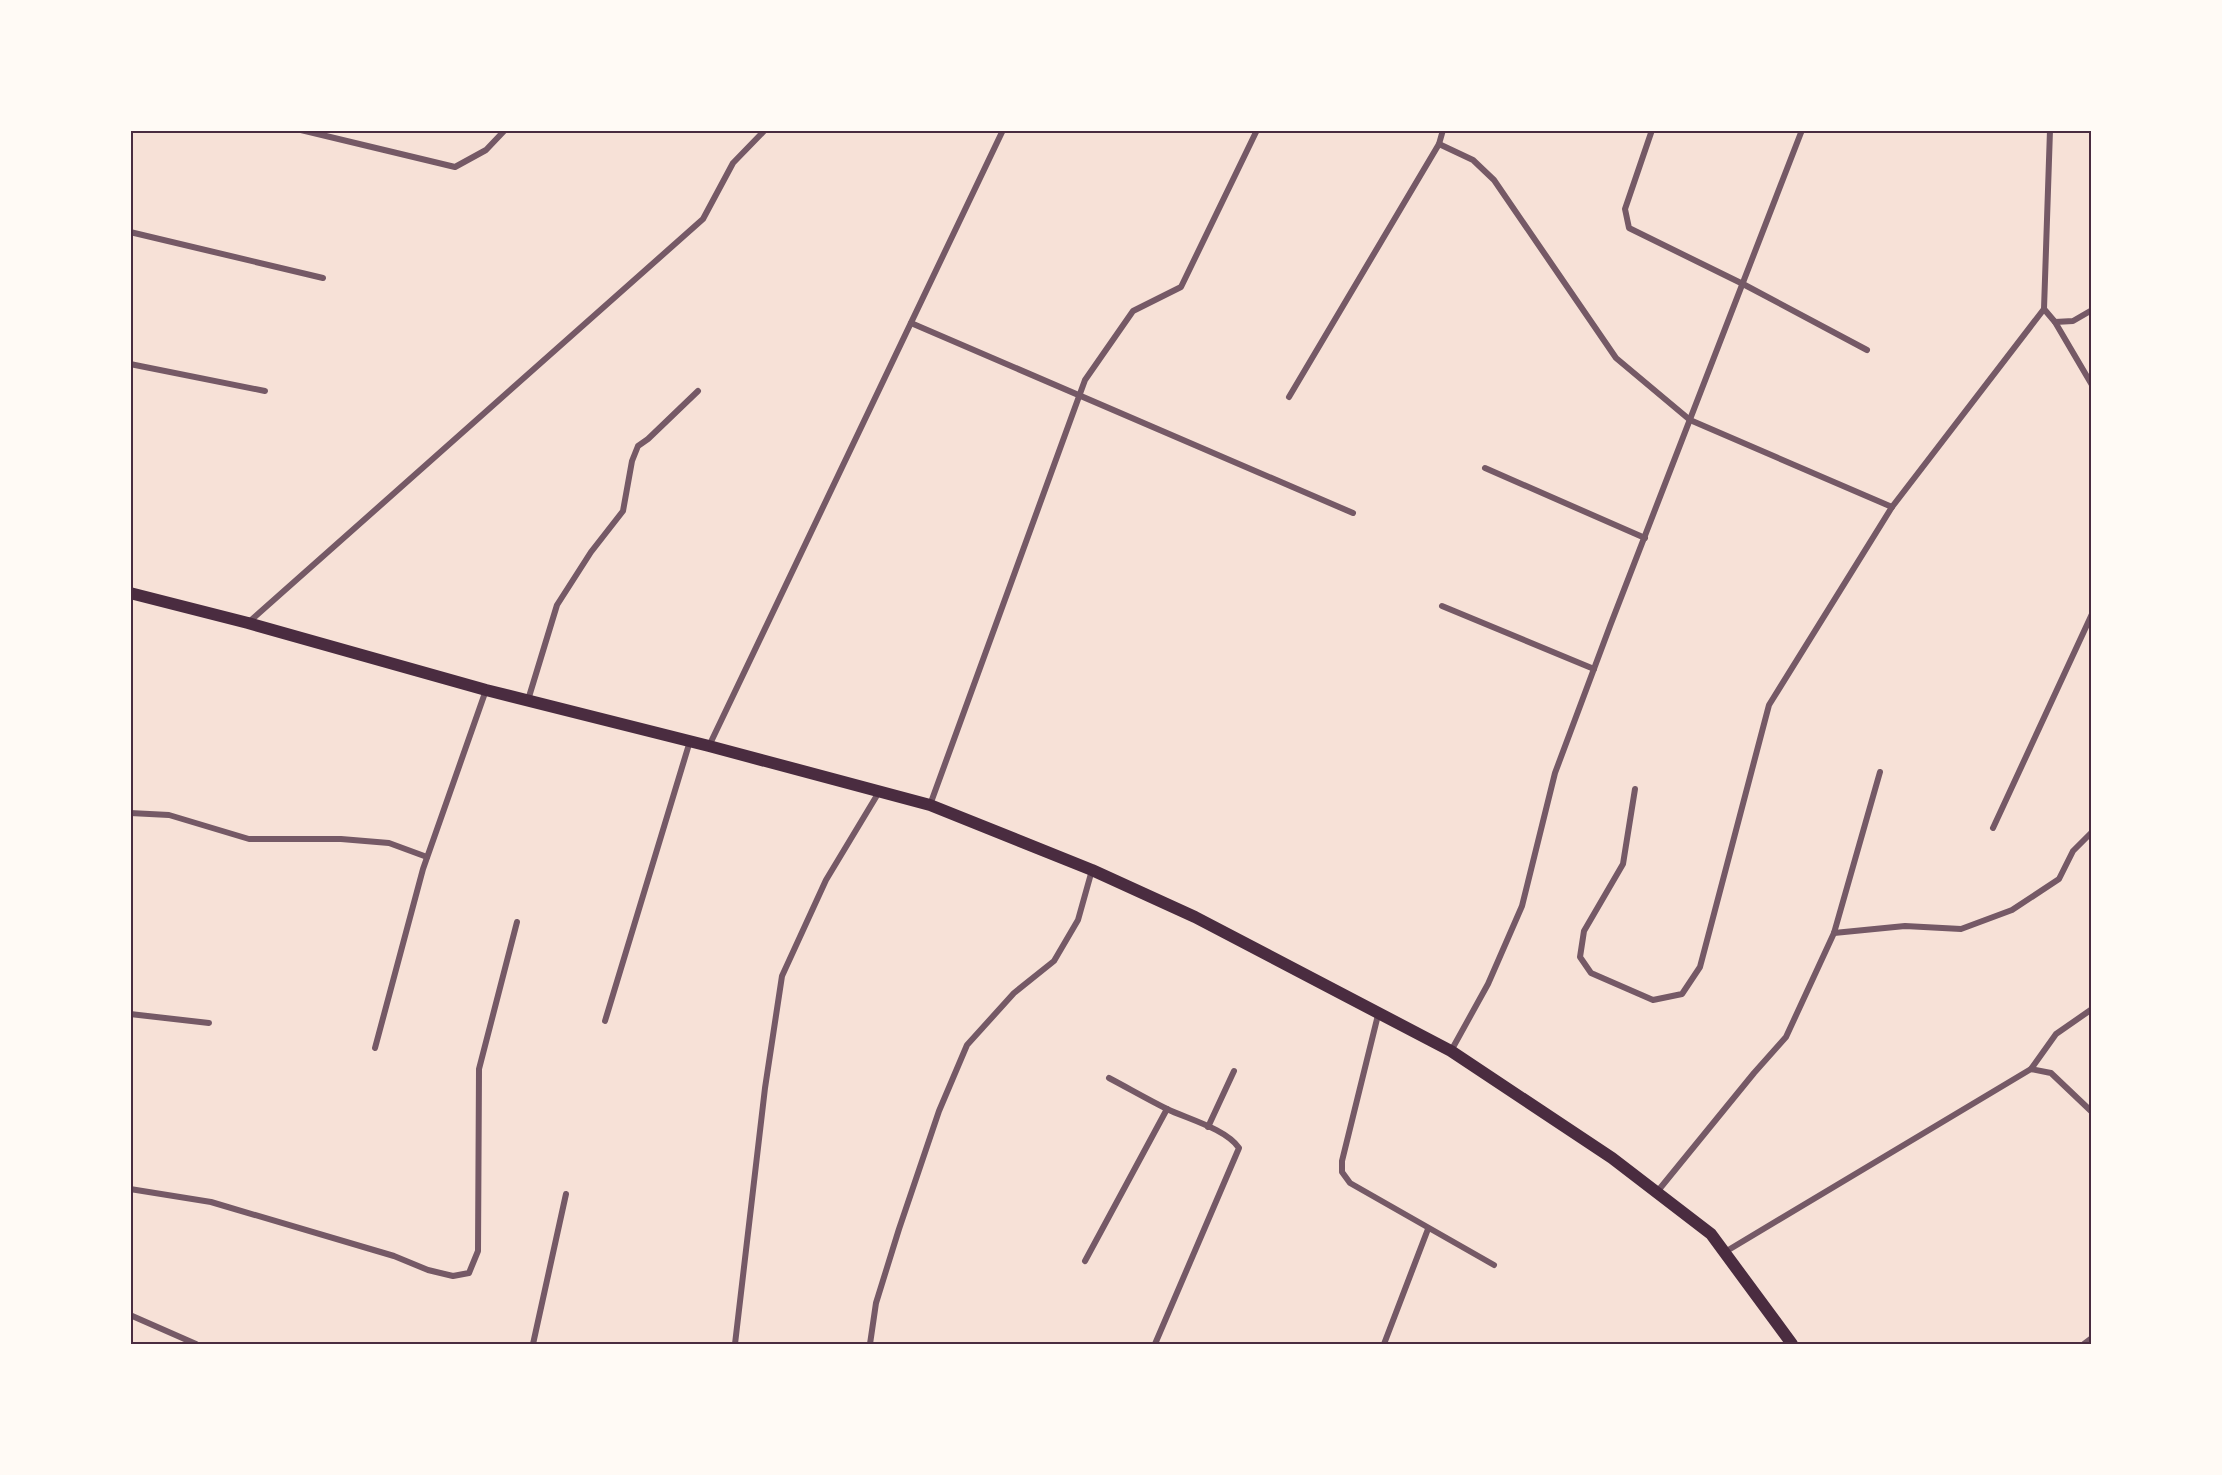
<svg xmlns="http://www.w3.org/2000/svg" width="2222" height="1475" font-family="Mulish,sans-serif">
<style>
.lines{fill:none;stroke-linecap:round;stroke-linejoin:round}
.minor{stroke:#755966;stroke-width:6}
.secondary{stroke:#4a2c40;stroke-width:12}
.neatline{fill:none;stroke:#4a2c40;stroke-width:2}
</style>
<rect width="100%" height="100%" fill="#f7e1d7"/>
<g class="lines">
<!-- minor -->
<g class="minor">
<path d="M301,130L455,167L486,150L505,130"/>
<path d="M1652,130L1625,209L1629,228L1743,284L1867,350"/>
<path d="M1439,144L1473,160L1494,180L1616,358L1690,420L1892,507"/>
<path d="M130,232L323,278"/>
<path d="M2044,309L2055,322L2073,321L2092,310"/>
<path d="M2055,322L2092,385"/>
<path d="M911,323L1353,513"/>
<path d="M130,364L265,391"/>
<path d="M1289,397L1439,144L1443,130"/>
<path d="M1485,468L1645,538"/>
<path d="M1442,606L1594,669"/>
<path d="M249,622L703,219L733,163L765,130"/>
<path d="M528,700L557,605L591,552L623,511L632,461L638,446L648,439L698,391"/>
<path d="M709,746L1003,130"/>
<path d="M1635,789L1623,864L1584,931L1580,957L1591,973L1653,1000L1682,994L1700,967L1769,705L1892,507L2044,309L2050,130"/>
<path d="M930,805L1085,380L1133,311L1181,287L1257,130"/>
<path d="M130,813L169,815L249,839H341L389,843L427,857"/>
<path d="M1993,828L2092,614"/>
<path d="M1834,933L1905,926L1961,929L2012,910L2059,879L2073,851L2092,832"/>
<path d="M130,1014L209,1023"/>
<path d="M1378,1015L1342,1161V1172L1350,1183L1494,1265"/>
<path d="M605,1021L690,741"/>
<path d="M375,1048L423,869L486,690"/>
<path d="M1451,1051L1488,984L1522,906L1555,773L1610,626L1802,130"/>
<path d="M2031,1069L2056,1034L2092,1009"/>
<path d="M1109,1078C1128,1088 1147,1099 1167,1109C1188,1119 1226,1129 1239,1148L1155,1344"/>
<path d="M1208,1127L1234,1071"/>
<path d="M130,1189L211,1202L394,1256L428,1270L453,1276L469,1273L478,1251L479,1069L517,922"/>
<path d="M1657,1192L1754,1073L1786,1037L1834,933L1880,772"/>
<path d="M1725,1252L2031,1069L2051,1073L2092,1112"/>
<path d="M1085,1261L1167,1109"/>
<path d="M130,1315L196,1344"/>
<path d="M533,1344L566,1194"/>
<path d="M735,1344L765,1088L782,976L826,880L879,792"/>
<path d="M870,1344L876,1303L899,1229L939,1111L967,1045L1014,993L1054,961L1078,920L1092,870"/>
<path d="M1384,1344L1428,1229"/>
<path d="M2084,1344L2092,1338"/>
</g>
<!-- secondary -->
<path class="secondary" d="M130,593L248,623L486,690L709,746L930,805L1092,870L1195,917L1451,1051L1612,1158L1711,1234L1792,1344"/>
</g>
<!-- border -->
<rect width="2222" height="1475" fill="none" stroke="#fffaf5" stroke-width="264"/>
<rect x="132" y="132" width="1958" height="1211" class="neatline"/>
</svg>
